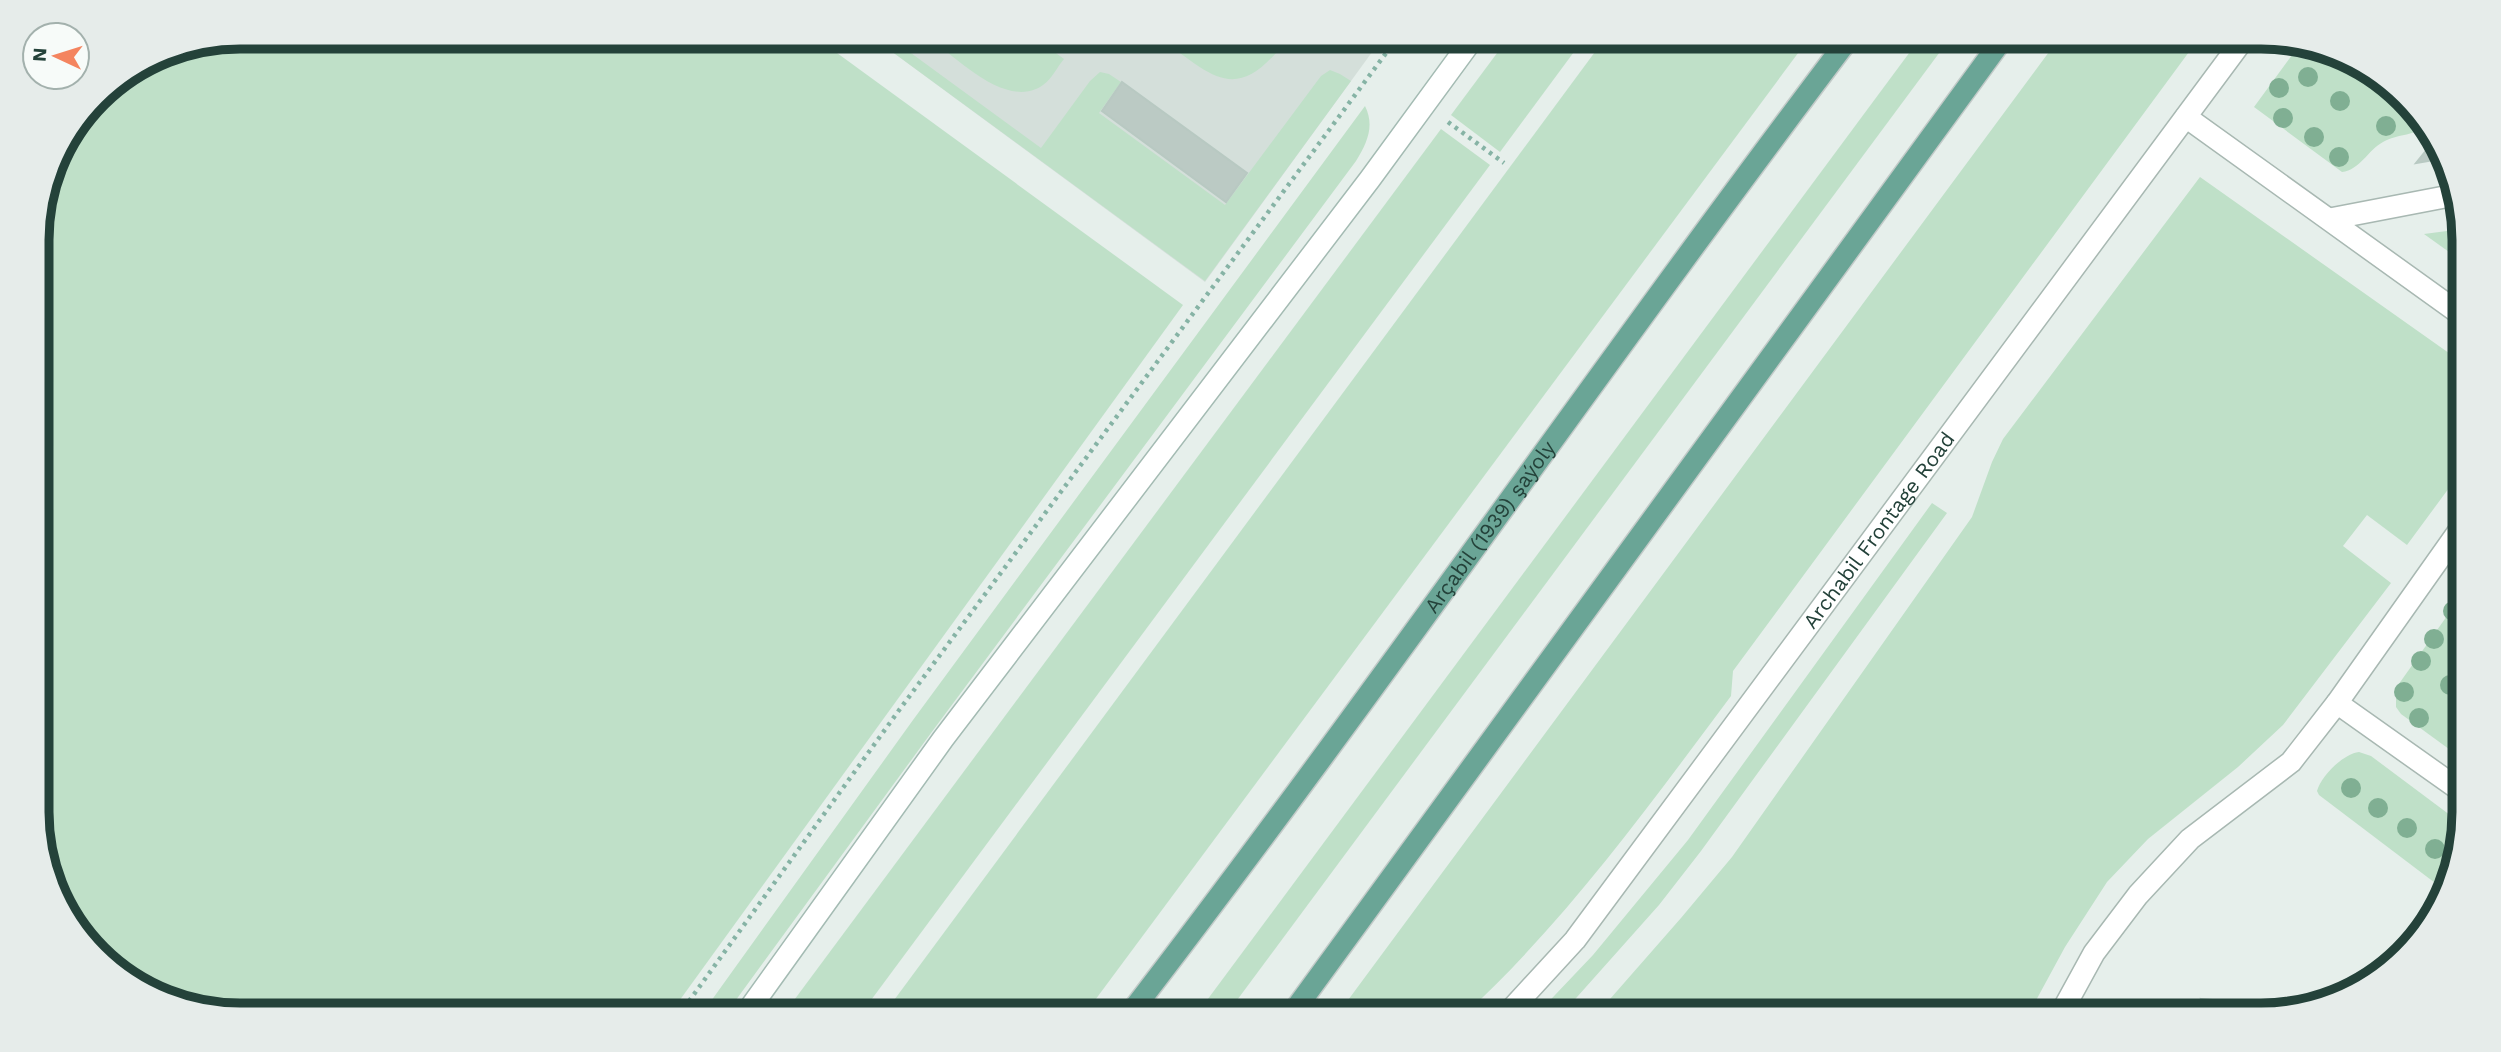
<svg xmlns="http://www.w3.org/2000/svg" width="2501" height="1052" font-family="'Work Sans',sans-serif">
<style>
.built{fill:#d4dfda}
.green{fill:#bfe0c8}
.building{fill:#bbcac4;stroke:#b8c9c2;stroke-width:2}
.lines{fill:none;stroke-linecap:round;stroke-linejoin:round}
.lane-casing{stroke:#a8b8b2;stroke-width:24}
.street-casing{stroke:#a8b8b2;stroke-width:24}
.secondary-casing{stroke:#a4bbb3;stroke-width:24}
.primary-casing{stroke:#c2cac8;stroke-width:24}
.path{stroke:#86b3a5;stroke-width:4.5;stroke-dasharray:3.5 5;stroke-linecap:butt}
.lane{stroke:#fff;stroke-width:21}
.street{stroke:#fff;stroke-width:21}
.secondary{stroke:#fff;stroke-width:21}
.primary{stroke:#6aa596;stroke-width:21}
.tree{fill:#80af93}
.labels{text-anchor:middle;stroke-width:5;stroke-linejoin:round;paint-order:stroke}
.street-label{font-size:21px;fill:#24423a;stroke:#f7fbf9}
.rim{fill:none;stroke:#24423a;stroke-width:9}
</style>
<rect width="100%" height="100%" fill="#e6efeb"/>
<!-- built -->
<path class="built" d="M872,37H1383L1205,282Z"/>
<!-- green -->
<g class="green">
<path d="M240,37H815L1183,305L669,1015H240L162,1000L79,936L39,839L37,226L58,150L106,87L162,52Z"/>
<path d="M872,37H889L1041,148L1090,81L1100,72L1109,74L1121,82L1099,113L1225,205L1321,76L1330,70L1340,74L1351,81L1205,281Z"/>
<path d="M928,37H1034L1064,59C1057,67 1052,79 1043,85C1007,111 956,57 928,37Z"/>
<path d="M1159,37H1289C1238,105 1216,80 1159,37Z"/>
<path d="M1509,37H1585L1500,152L1451,115Z"/>
<path d="M1606,37H1810L1084,1015H883Z"/>
<path d="M1921,37H1951L1226,1015H1196Z"/>
<path d="M2060,37H2200L1733,671L1731,696C1648,807 1566,921 1464,1015H1337Z"/>
<path d="M2300,44L2339,52L2423,118L2426,125C2409,138 2399,133 2383,142C2368,150 2360,170 2342,172L2254,107Z"/>
<path d="M1365,106C1375,126 1367,143 1356,161L931,733L725,1015H701L913,720Z"/>
<path d="M1441,129L1490,165L860,1015H783Z"/>
<path d="M2200,177L2463,363V469L2407,545L2367,515L2343,546L2391,583L2283,725L2238,767L2148,839L2107,882L2065,947L2028,1015H1596L1681,918L1732,857L1972,517L1992,462L2003,439Z"/>
<path d="M2463,229V262L2424,234L2462,229Z"/>
<path d="M1932,503L1947,513L1701,851L1659,905L1561,1015H1536L1593,955L1688,840Z"/>
<path d="M2464,592V760L2401,714L2396,707V688Z"/>
<path d="M2359,752L2371,756L2462,824L2447,892L2319,795L2317,791C2321,776 2343,754 2359,752Z"/>
</g>
<!-- building -->
<g class="building">
<path d="M1122,82L1247,173L1226,202L1102,111Z"/>
<path d="M2433,142L2440,159L2416,163Z"/>
<path d="M2201,999L2271,1005L2291,1008L2274,1015H2207Z"/>
</g>
<g class="lines">
<!-- lane casing -->
<g class="lane-casing">
<g id="lane">
<path d="M2330,219L2455,195"/>
<path d="M2337,703L2464,793"/>
<path d="M2060,1015L2094,953L2138,895L2190,839L2291,762L2337,703L2463,525"/>
</g>
</g>
<!-- street casing -->
<g class="street-casing">
<g id="street">
<path d="M2186,117L2463,316"/>
<path id="s1" d="M1506,1015L1575,940L2245,37"/>
</g>
</g>
<!-- secondary casing -->
<g class="secondary-casing">
<path id="secondary" d="M745,1015L943,739L1370,179L1474,37"/>
</g>
<!-- primary casing -->
<g class="primary-casing">
<g id="primary">
<path id="s2" d="M1129,1015C1376,694 1605,360 1850,37"/>
<path d="M1291,1015L2004,37"/>
</g>
</g>
<!-- path -->
<g class="path">
<path d="M1448,122L1504,163"/>
<path d="M679,1015L897,713L1398,37"/>
</g>
<!-- lane -->
<use href="#lane" class="lane"/>
<!-- street -->
<use href="#street" class="street"/>
<!-- secondary -->
<use href="#secondary" class="secondary"/>
<!-- primary -->
<use href="#primary" class="primary"/>
</g>
<!-- trees -->
<g class="tree">
<circle cx="2308" cy="77" r="10"/>
<circle cx="2279" cy="88" r="10"/>
<circle cx="2340" cy="101" r="10"/>
<circle cx="2283" cy="118" r="10"/>
<circle cx="2386" cy="126" r="10"/>
<circle cx="2314" cy="137" r="10"/>
<circle cx="2339" cy="157" r="10"/>
<circle cx="2453" cy="611" r="10"/>
<circle cx="2434" cy="639" r="10"/>
<circle cx="2421" cy="661" r="10"/>
<circle cx="2450" cy="685" r="10"/>
<circle cx="2404" cy="692" r="10"/>
<circle cx="2419" cy="718" r="10"/>
<circle cx="2351" cy="788" r="10"/>
<circle cx="2378" cy="808" r="10"/>
<circle cx="2407" cy="828" r="10"/>
<circle cx="2435" cy="849" r="10"/>
</g>
<g class="labels">
<!-- street labels -->
<g class="street-label">
<text dy="7" stroke="none"><textPath href="#s2" startOffset="607">Arçabil (1939) şaýoly</textPath></text>
<text dy="7" stroke="none"><textPath href="#s1" startOffset="612">Archabil Frontage Road</textPath></text>
</g>
</g>
<!-- crop -->
<path d="M0 0H2501V1052H0ZM240 49H2261A191 191 0 0 1 2452 240V812A191 191 0 0 1 2261 1003H240A191 191 0 0 1 49 812V240A191 191 0 0 1 240 49Z" fill="#e6ecea" fill-rule="evenodd"/>
<path class="rim" d="M240 49H2261A191 191 0 0 1 2452 240V812A191 191 0 0 1 2261 1003H240A191 191 0 0 1 49 812V240A191 191 0 0 1 240 49Z"/>
<!-- north arrow -->
<g transform="translate(56 56) rotate(274)"><circle r="33" fill="#f7fbf9" stroke="#a3b1ad" stroke-width="2"/>
<path d="M0-5L12 26L0 18L-12 26Z" fill="#f4845f"/>
<text y="-10" font-size="19" font-weight="bold" text-anchor="middle" fill="#24423a">N</text>
</g>
</svg>
